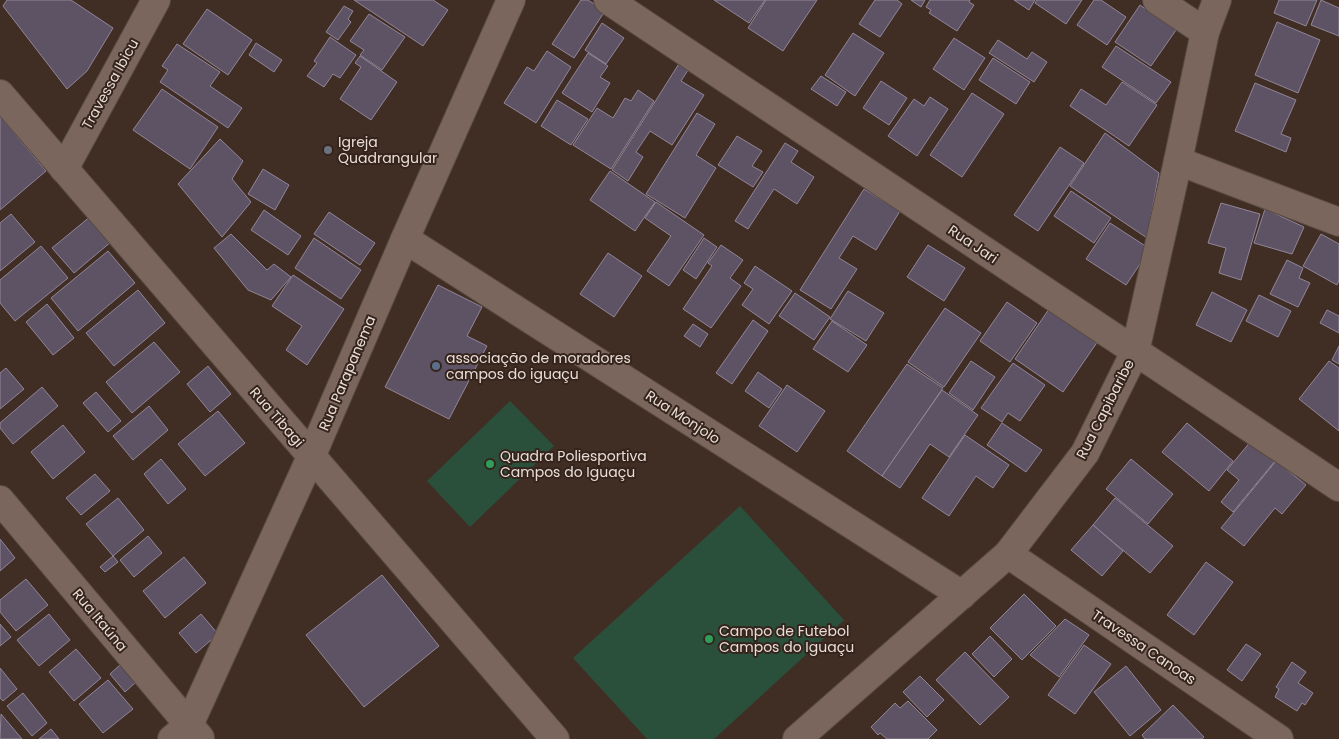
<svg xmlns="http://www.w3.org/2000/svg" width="1339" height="739" font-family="Poppins,sans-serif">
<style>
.green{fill:#2a503c}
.building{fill:#5e5364;stroke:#918598}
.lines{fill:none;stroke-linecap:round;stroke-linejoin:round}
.minor-casing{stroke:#594a42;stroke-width:30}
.minor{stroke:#7a665c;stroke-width:28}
.worship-dot{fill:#6b7280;stroke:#35241c;stroke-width:2}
.service-dot{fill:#5c6f8a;stroke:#35241c;stroke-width:2}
.leisure-dot{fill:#2e9e5b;stroke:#35241c;stroke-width:2}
.labels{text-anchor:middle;stroke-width:4;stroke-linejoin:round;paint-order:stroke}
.street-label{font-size:14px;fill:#e9ddd7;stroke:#35241c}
.poi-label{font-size:14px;fill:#e9ddd7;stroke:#35241c;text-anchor:start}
</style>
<rect width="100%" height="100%" fill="#402e25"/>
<!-- green -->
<g class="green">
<path d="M510,401L554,446L470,527L427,481Z"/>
<path d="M740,506L844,620L714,739H647L573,658Z"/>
</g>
<!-- building -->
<g class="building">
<path d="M7,0H71L113,28L87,71L67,89L3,6Z"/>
<path d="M354,0H433L448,10L423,46Z"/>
<path d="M581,0H588L605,11L574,58L552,44Z"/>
<path d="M714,0H765L749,23Z"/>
<path d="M766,0H817L783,51L748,28Z"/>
<path d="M875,0H897L902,4L880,37L859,24Z"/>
<path d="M911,0H925L921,7Z"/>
<path d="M930,0H970L969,2L974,5L957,31L929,13L931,10L926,7Z"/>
<path d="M1014,0H1035L1029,10Z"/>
<path d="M1037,0H1082L1066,24L1035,3Z"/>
<path d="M1094,0H1101L1126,17L1107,45L1077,25Z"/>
<path d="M1279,0H1317L1306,26L1274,13Z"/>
<path d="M1321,0L1339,8V36L1311,25Z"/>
<path d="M1140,5L1176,30L1151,66L1115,42Z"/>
<path d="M344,6L353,11L348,19L351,22L338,40L326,32Z"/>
<path d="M207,9L252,40L228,75L183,44Z"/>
<path d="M369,14L405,37L382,70L360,55L364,50L350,41Z"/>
<path d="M1277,22L1320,40L1298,93L1255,75Z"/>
<path d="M602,23L624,38L606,64L585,50Z"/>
<path d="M853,33L884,53L855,96L825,75Z"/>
<path d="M330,37L356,55L340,78L333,74L324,87L307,76L317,63L314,61Z"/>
<path d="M954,38L985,58L964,90L933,69Z"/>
<path d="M998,40L1027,59L1032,52L1047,62L1034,82L989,53Z"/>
<path d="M256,43L282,60L274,72L249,55Z"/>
<path d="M177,44L220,72L210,86L242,108L228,128L160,82L168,70L162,66Z"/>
<path d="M1116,46L1171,82L1156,103L1102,67Z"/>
<path d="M547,51L571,67L536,123L504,103L527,67L534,71Z"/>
<path d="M588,53L608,66L600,77L610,83L592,112L562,93Z"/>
<path d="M360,56L397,82L371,120L340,99L361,67L355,63Z"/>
<path d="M993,58L1030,82L1016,104L979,80Z"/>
<path d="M680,62L690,67L681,81L704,95L672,145L650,131L636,152L643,157L628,181L612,170Z"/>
<path d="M821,76L846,92L837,106L811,89Z"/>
<path d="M881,81L907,98L889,125L863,108Z"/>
<path d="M1122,82L1157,105L1129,146L1070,106L1081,89L1106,105Z"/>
<path d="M1255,83L1296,100L1281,134L1291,138L1286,152L1235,131Z"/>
<path d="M162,89L218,127L190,169L133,130Z"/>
<path d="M638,90L654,101L611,169L573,145L597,108L613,118L625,98L631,101Z"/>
<path d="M972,93L1004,114L962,177L930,155Z"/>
<path d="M930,97L948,109L917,156L888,136L914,99L924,106Z"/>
<path d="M557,100L588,119L571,145L541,126Z"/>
<path d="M697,113L715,124L696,155L716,168L685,218L646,194Z"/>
<path d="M0,116L46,171L0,210Z"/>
<path d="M1105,133L1159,173L1147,238L1070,186Z"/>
<path d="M737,136L762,151L752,166L763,172L753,187L718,165Z"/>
<path d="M220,139L243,161L232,179L251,202L222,237L178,184Z"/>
<path d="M785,143L798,151L791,162L814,177L797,204L774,189L748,229L735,221Z"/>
<path d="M1060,147L1084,163L1038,231L1014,215Z"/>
<path d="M263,169L289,185L275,210L248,194Z"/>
<path d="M610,171L655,202L635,231L590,200Z"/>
<path d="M864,189L900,211L876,250L853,236L839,258L857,269L831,309L800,290Z"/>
<path d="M1071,191L1111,218L1094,243L1054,216Z"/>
<path d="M656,202L704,235L669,286L647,271L671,236L645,218Z"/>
<path d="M1221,203L1260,214L1241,280L1219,273L1226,248L1208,243Z"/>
<path d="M1265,209L1304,227L1292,254L1254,243Z"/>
<path d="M264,210L301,236L288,255L251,230Z"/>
<path d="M97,211L118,236L74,273L52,248Z"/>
<path d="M329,212L375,243L360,265L314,234Z"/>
<path d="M11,214L35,242L0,271V223Z"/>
<path d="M1110,223L1150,249L1126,285L1086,259Z"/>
<path d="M231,234L267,270L274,264L291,277L271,300L248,290L214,248Z"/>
<path d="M1321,234L1339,244V280L1337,285L1303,266Z"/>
<path d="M314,238L361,270L341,299L295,268Z"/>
<path d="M704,238L717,247L696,279L683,270Z"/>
<path d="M721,245L743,260L730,278L741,286L711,328L683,309L712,266L708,263Z"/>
<path d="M928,245L965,268L944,301L907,277Z"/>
<path d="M41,246L68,278L15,321L0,303V280Z"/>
<path d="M108,251L135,283L78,331L51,298Z"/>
<path d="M608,253L642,276L614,317L580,294Z"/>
<path d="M1287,260L1303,268L1299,278L1310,283L1298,307L1270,294Z"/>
<path d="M755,266L792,291L769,324L742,305L753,289L744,283Z"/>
<path d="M293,275L344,309L307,365L286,350L302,326L272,306Z"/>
<path d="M438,285L482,307L467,336L487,346L449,419L385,387Z"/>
<path d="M138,290L165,323L114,366L86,333Z"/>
<path d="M848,291L884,313L866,341L830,319Z"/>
<path d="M1212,292L1247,310L1231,342L1196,325Z"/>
<path d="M795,293L830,317L814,340L779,316Z"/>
<path d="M1259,295L1291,311L1278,337L1246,321Z"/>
<path d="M1007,302L1037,323L1010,362L980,341Z"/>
<path d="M47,304L74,338L53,355L26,322Z"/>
<path d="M945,308L981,333L944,387L908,362Z"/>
<path d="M1049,309L1098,341L1063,392L1015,359Z"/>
<path d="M1327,310L1339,316V333L1320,323Z"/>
<path d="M753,320L768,331L732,384L716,373Z"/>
<path d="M832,321L867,345L848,372L813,349Z"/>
<path d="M693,324L708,334L700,347L684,336Z"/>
<path d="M154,342L180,372L132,413L106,382Z"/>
<path d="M1339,346V364L1332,360Z"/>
<path d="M971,361L995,377L973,410L949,393Z"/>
<path d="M1329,361L1339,368V431L1299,399Z"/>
<path d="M1013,363L1045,385L1020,421L1008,413L1002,422L981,408Z"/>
<path d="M907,364L943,388L882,476L847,451Z"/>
<path d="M208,366L231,394L210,412L187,384Z"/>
<path d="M6,368L24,389L0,409V373Z"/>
<path d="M758,372L782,389L769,408L745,391Z"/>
<path d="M787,385L825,411L797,452L759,426Z"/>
<path d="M42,387L58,406L13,444L0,428V423Z"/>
<path d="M942,390L978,415L949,457L930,444L900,488L882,476Z"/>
<path d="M96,392L121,421L108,432L83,403Z"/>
<path d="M149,406L168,430L133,460L113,436Z"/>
<path d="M218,411L245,443L205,476L178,444Z"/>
<path d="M1002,423L1042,450L1026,472L987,445Z"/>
<path d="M1187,423L1233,461L1209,491L1162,452Z"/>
<path d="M63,425L85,452L53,479L31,452Z"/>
<path d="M965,435L1009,465L993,488L976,476L949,516L922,498Z"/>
<path d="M1251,441L1275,461L1233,512L1221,502L1239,480L1227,470Z"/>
<path d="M161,459L186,489L168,504L144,474Z"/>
<path d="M1131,459L1173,494L1148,524L1106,489Z"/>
<path d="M1276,461L1306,485L1282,514L1275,508L1244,546L1221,528Z"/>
<path d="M95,474L110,491L81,515L66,498Z"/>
<path d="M118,498L144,530L113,556L86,524Z"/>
<path d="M1115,498L1173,546L1150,573L1093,525Z"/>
<path d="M1093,525L1123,551L1102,576L1071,550Z"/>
<path d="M148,536L162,553L134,577L120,560Z"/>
<path d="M0,539L15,558L0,571Z"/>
<path d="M113,556L118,562L105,572L100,567Z"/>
<path d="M184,557L206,583L165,618L143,591Z"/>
<path d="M1206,562L1233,582L1194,635L1167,615Z"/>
<path d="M382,575L439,646L364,707L306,635Z"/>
<path d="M26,579L48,605L16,631L0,612V600Z"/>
<path d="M1024,594L1056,626L1022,660L990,628Z"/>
<path d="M49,614L70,640L39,666L17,640Z"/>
<path d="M201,614L218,634L196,653L179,633Z"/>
<path d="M1065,619L1089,635L1059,677L1030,655Z"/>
<path d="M0,624L11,637L0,646Z"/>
<path d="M990,636L1012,659L994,677L972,654Z"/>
<path d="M1246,644L1261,654L1242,681L1227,670Z"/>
<path d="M1084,645L1111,664L1075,714L1048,695Z"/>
<path d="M76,649L101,678L74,701L49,672Z"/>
<path d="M965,652L1009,697L980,725L936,680Z"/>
<path d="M1292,662L1306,672L1298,683L1313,693L1305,705L1302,703L1297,711L1275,697L1279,689L1276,687Z"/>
<path d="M121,664L136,682L125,692L110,674Z"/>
<path d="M1126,666L1161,710L1130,736L1094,692Z"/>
<path d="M0,668L17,689L3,701L0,698Z"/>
<path d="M920,676L944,700L927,717L903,692Z"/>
<path d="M108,680L133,709L103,733L79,704Z"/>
<path d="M23,693L47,723L32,736L7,706Z"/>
<path d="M908,701L937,730L928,739H887L880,733L878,735L871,727L895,703L900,708Z"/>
<path d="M1173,705L1204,737L1202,739H1145L1142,735Z"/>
<path d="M1,714L22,739H0Z"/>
<path d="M51,729L59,739H39Z"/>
</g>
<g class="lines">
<!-- minor casing -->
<g class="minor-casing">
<g id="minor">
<path d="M608,0L1339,487"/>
<path d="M1157,0L1205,32"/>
<path d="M0,94L555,739"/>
<path d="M1178,161L1339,222"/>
<path d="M64,169L156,0"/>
<path d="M405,239L962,595"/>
<path d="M0,500L200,738"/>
<path d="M1008,554L1279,739"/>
<path d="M172,739L189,725L311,457L405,239L511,0"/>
<path d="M797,739L1008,554L1085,453L1135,352L1178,161L1205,32L1217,0"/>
</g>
</g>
<!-- minor -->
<use href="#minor" class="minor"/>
</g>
<!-- markers -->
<circle class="worship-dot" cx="328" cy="150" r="5"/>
<circle class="service-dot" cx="436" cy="366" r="5"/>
<g class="leisure-dot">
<circle cx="490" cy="464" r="5"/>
<circle cx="709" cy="639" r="5"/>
</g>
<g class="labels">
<!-- street labels -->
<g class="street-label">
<text transform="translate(110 84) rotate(-61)" y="5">Travessa Ibicu</text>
<text transform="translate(973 244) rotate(34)" y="5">Rua Jari</text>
<text transform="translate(347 373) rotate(-67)" y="5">Rua Parapanema</text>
<text transform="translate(1105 409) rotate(-63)" y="5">Rua Capibaribe</text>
<text transform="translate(277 417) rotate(49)" y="5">Rua Tibagi</text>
<text transform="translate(683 417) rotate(33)" y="5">Rua Monjolo</text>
<text transform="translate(100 620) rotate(50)" y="5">Rua Itaúna</text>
<text transform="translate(1144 647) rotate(34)" y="5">Travessa Canoas</text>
</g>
<!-- poi labels -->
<g class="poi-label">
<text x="338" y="147">Igreja<tspan x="338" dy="16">Quadrangular</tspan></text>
<text x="446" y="363">associação de moradores<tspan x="446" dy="16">campos do iguaçu</tspan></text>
<text x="500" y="461">Quadra Poliesportiva<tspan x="500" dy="16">Campos do Iguaçu</tspan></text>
<text x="719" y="636">Campo de Futebol<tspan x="719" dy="16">Campos do Iguaçu</tspan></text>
</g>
</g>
</svg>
